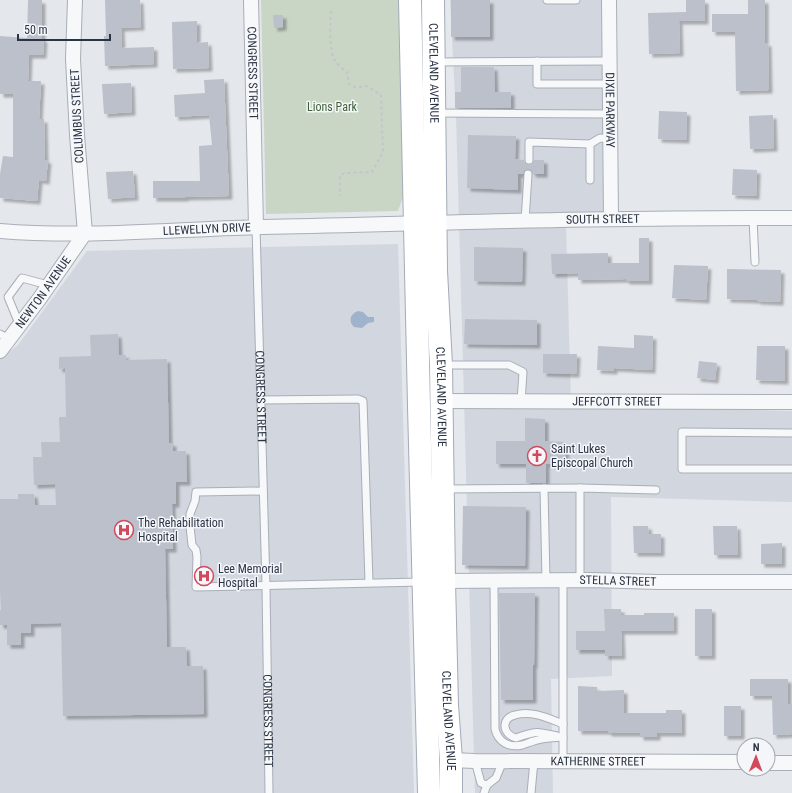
<svg xmlns="http://www.w3.org/2000/svg" width="792" height="793" font-family="'Roboto Condensed',sans-serif">
<style>
.built{fill:#d2d6de}
.green{fill:#c9d6c5}
.water{fill:#9fb4cc}
.building{fill:#bbc0ca;filter:url(#shadow)}
.lines{fill:none;stroke-linecap:round;stroke-linejoin:round}
.service-casing{stroke:#a9aeb7;stroke-width:9}
.minor-casing{stroke:#a9aeb7;stroke-width:16}
.primary-casing{stroke:#a3abb8;stroke-width:24}
.path{stroke:#c2c5cb;stroke-width:2;stroke-dasharray:3 3;stroke-linecap:butt}
.service{stroke:#f7f8fa;stroke-width:7}
.minor{stroke:#f7f8fa;stroke-width:14}
.primary{stroke:#fff;stroke-width:22}
.labels{text-anchor:middle;stroke-width:3;stroke-linejoin:round;paint-order:stroke}
.street-label{font-size:12px;fill:#2b3445;stroke:#f4f6f9}
.park-label{font-size:12px;fill:#3f6138;stroke:#f4f6f9}
.poi-label{font-size:12px;fill:#2b3445;stroke:#f4f6f9;text-anchor:start}
</style>
<defs>
<filter id="shadow"><feDropShadow dx="3.5" dy="3.5" stdDeviation="1" flood-color="#0004"/></filter>
</defs>
<rect width="100%" height="100%" fill="#e4e7ec"/>
<!-- built -->
<g class="built">
<path d="M450,0H615L613,224H566L571,406L792,411V502L611,497L612,676L551,679L553,793H475L456,114Z"/>
<path d="M398,244L414,793H0V359L18,345L87,251Z"/>
</g>
<!-- green -->
<path class="green" d="M261,0H400L403,197L398,211L266,214Z"/>
<!-- water -->
<path class="water" d="M358,311L363,312L368,317H374V322L368,323L362,328L354,327C348,321 350,314 358,311Z"/>
<!-- building -->
<g class="building">
<path d="M28,0H42V39H44L43,55H29L28,81H41L39,119H44L45,160H48L46,181L39,180L37,201L0,198V174L3,156L13,157V94H0V36L27,38Z"/>
<path d="M105,0H140L141,27L121,28L122,48L154,47V64L105,66L104,36H106Z"/>
<rect x="451" y="0" width="39" height="37"/>
<path d="M686,0H705V21H679L680,53L649,54L648,13L686,12Z"/>
<path d="M748,0H765V43H768L769,90L736,91L735,32H712V14H748Z"/>
<path d="M273,15H283V27L274,28Z"/>
<path d="M197,21V43L208,42L209,68L173,69L172,22Z"/>
<path d="M461,67H494L495,92H511V108H455V92H461Z"/>
<path d="M224,79L229,196L185,197V198H153V181H200L199,146L212,145L209,115L175,117L174,95L205,93L204,80Z"/>
<path d="M131,83L132,112L104,114L102,84Z"/>
<path d="M659,111L687,112L686,140L658,139Z"/>
<path d="M773,115L774,148L750,149L749,116Z"/>
<path d="M468,135L516,136L515,159L524,160L525,163L529,165L532,164L534,160H544V174H533L531,170L528,169L524,171L523,174H518V190L467,188Z"/>
<path d="M733,169L757,170L756,196L732,195Z"/>
<path d="M133,171L135,197L108,199L106,172Z"/>
<path d="M639,238H649V281H626V279L578,280V273L552,274L551,254L608,253V263H639Z"/>
<path d="M474,247L523,248L522,282L474,281Z"/>
<path d="M674,265L708,266L706,300L672,298Z"/>
<path d="M727,269L781,270L780,302L757,301V300L727,299Z"/>
<path d="M465,319L537,320V345L464,344Z"/>
<path d="M118,334L119,355H126V360L167,359L169,443H173V451H186L187,482H176V504H172L173,549H165L167,647H186L187,666H203L204,714L63,716L61,623L31,624V633H21V645H7V625H0V610H1L0,589V499H18V494H34L35,505H56L55,484L34,485L33,457H42L41,442H60L59,417H66L65,368L59,369V357L91,356L90,335Z"/>
<path d="M634,335L653,336L652,370L614,368V371L597,370L598,346L634,348Z"/>
<path d="M757,346H785V381L756,380Z"/>
<path d="M543,354H577L576,374L543,373Z"/>
<path d="M699,361L717,363L715,380L697,378Z"/>
<path d="M525,418L545,419V441L566,442L565,464H546V483H526V464H496V441H525Z"/>
<path d="M463,506L526,507L525,566L462,565Z"/>
<path d="M633,526H648L649,534H661V553H634Z"/>
<path d="M713,526H737L738,555H714Z"/>
<path d="M782,543V564H761V544Z"/>
<path d="M499,593H535L534,665H533V700H501Z"/>
<path d="M604,609H621V615H644V613H674V631H621L622,656H605V650H576V631H605Z"/>
<rect x="695" y="609" width="17" height="47"/>
<path d="M750,679H788V704H792V734L773,735L772,696H750Z"/>
<path d="M578,686L597,687V691L624,690V713H666V710H682V733H657V737H640V733H608V731H578Z"/>
<rect x="724" y="706" width="17" height="30"/>
</g>
<g class="lines">
<!-- service casing -->
<g class="service-casing">
<g id="service">
<path d="M547,0H576"/>
<path d="M537,61V84H609"/>
<path d="M435,62L609,61"/>
<path d="M436,113L610,114"/>
<path d="M529,160V142L590,144L600,138L611,139"/>
<path d="M590,180V144"/>
<path d="M753,218L755,262"/>
<path d="M525,221L528,174"/>
<path id="s1" d="M256,227L266,586L269,793"/>
<path d="M20,326L8,297L22,278L48,285"/>
<path d="M0,334L9,339"/>
<path d="M444,365H509L523,372L521,402"/>
<path d="M261,400L358,399L363,401L369,582"/>
<path d="M792,433L682,432V469H792"/>
<path d="M544,488L546,581"/>
<path d="M444,489L580,488L656,490"/>
<path d="M263,491L196,492L195,501L190,514V526L192,545L196,550L197,557L196,587L422,582"/>
<path d="M563,581V761"/>
<path d="M580,581V488"/>
<path d="M494,582L495,729C498,742 509,748 522,745C526,744 530,742 534,741C543,738 553,738 563,737"/>
<path d="M557,736C536,731 536,731 516,738C502,734 501,718 515,715C531,710 548,718 563,724"/>
<path d="M475,761L481,783L487,785"/>
<path d="M484,793L487,785L496,778L503,761"/>
<path d="M531,793L534,761"/>
</g>
</g>
<!-- minor casing -->
<g class="minor-casing">
<g id="minor">
<path id="s2" d="M251,0L256,227"/>
<path id="s3" d="M609,0L611,219"/>
<path id="s4" d="M0,231C87,238 175,229 263,227C439,223 616,217 792,218"/>
<path id="s5" d="M0,351L40,298L85,233L77,135L73,59L75,0"/>
<path id="s6" d="M442,401L792,402"/>
<path id="s7" d="M444,581L591,580L658,582H792"/>
<path id="s8" d="M451,760L475,761L744,762"/>
<path d="M768,763H792"/>
</g>
</g>
<!-- primary casing -->
<g class="primary-casing">
<g id="primary">
<path d="M410,0C414,264 423,529 429,793"/>
<path id="s9" d="M433,0L436,271L441,365L444,581L447,705L451,760V793"/>
</g>
</g>
<!-- path -->
<path class="path" d="M331,11C330,22 329,53 335,61C338,65 343,69 347,72L349,84L355,87L367,86L381,95L383,152L372,172L344,173L340,176V196"/>
<!-- service -->
<use href="#service" class="service"/>
<!-- minor -->
<use href="#minor" class="minor"/>
<!-- primary -->
<use href="#primary" class="primary"/>
</g>
<!-- icons -->
<defs>
<g id="church-ring" transform="scale(1)"><circle r="9.5" fill="#f4f6f9" stroke="#d1495b" stroke-width="1.5"/><path d="M-1.2-6h2.4v3.5h3.3v2.4h-3.3V6h-2.4V-.1h-3.3v-2.4h3.3Z" fill="#d1495b"/></g>
<g id="hospital-ring" transform="scale(1)"><circle r="9.5" fill="#f4f6f9" stroke="#d1495b" stroke-width="1.5"/><path d="M-5-5h3v3.5h4V-5h3V5h-3V1.5h-4V5h-3Z" fill="#d1495b"/></g>
</defs>
<g fill-rule="evenodd">
<use href="#church-ring" x="537" y="456"/>
<use href="#hospital-ring" x="124" y="530"/>
<use href="#hospital-ring" x="204" y="576"/>
</g>
<g class="labels">
<!-- street labels -->
<g class="street-label">
<text dy="4" stroke="none"><textPath href="#s2" startOffset="73">CONGRESS STREET</textPath></text>
<text dy="4" stroke="none"><textPath href="#s9" startOffset="73">CLEVELAND AVENUE</textPath></text>
<text dy="4" stroke="none"><textPath href="#s3" startOffset="110">DIXIE PARKWAY</textPath></text>
<text transform="translate(77 116) rotate(-93)" y="4">COLUMBUS STREET</text>
<text dy="4" stroke="none"><textPath href="#s4" startOffset="603">SOUTH STREET</textPath></text>
<text dy="4" stroke="none"><textPath href="#s4" startOffset="207">LLEWELLYN DRIVE</textPath></text>
<text dy="4" stroke="none"><textPath href="#s5" startOffset="73">NEWTON AVENUE</textPath></text>
<text dy="4" stroke="none"><textPath href="#s1" startOffset="170">CONGRESS STREET</textPath></text>
<text dy="4" stroke="none"><textPath href="#s9" startOffset="397">CLEVELAND AVENUE</textPath></text>
<text dy="4" stroke="none"><textPath href="#s6" startOffset="175">JEFFCOTT STREET</textPath></text>
<text dy="4" stroke="none"><textPath href="#s7" startOffset="174">STELLA STREET</textPath></text>
<text dy="4" stroke="none"><textPath href="#s1" startOffset="494">CONGRESS STREET</textPath></text>
<text dy="4" stroke="none"><textPath href="#s9" startOffset="721">CLEVELAND AVENUE</textPath></text>
<text dy="4" stroke="none"><textPath href="#s8" startOffset="147">KATHERINE STREET</textPath></text>
</g>
<!-- park labels -->
<g class="park-label">
<text x="332" y="111">Lions Park</text>
</g>
<!-- poi labels -->
<g class="poi-label">
<text x="551" y="453">Saint Lukes<tspan x="551" dy="14">Episcopal Church</tspan></text>
<text x="138" y="527">The Rehabilitation<tspan x="138" dy="14">Hospital</tspan></text>
<text x="218" y="573">Lee Memorial<tspan x="218" dy="14">Hospital</tspan></text>
</g>
</g>
<!-- north arrow -->
<g transform="translate(756 757) rotate(1)"><circle r="19" fill="#f4f6f9" stroke="#a4a8b1"/>
<path d="M0-3L7 15L0 10L-7 15Z" fill="#d1495b"/>
<text y="-6" font-size="11" font-weight="bold" text-anchor="middle" fill="#2b3445">N</text>
</g>
<!-- scale -->
<path d="M18 34v6h92v-6" fill="none" stroke="#2b3445" stroke-width="2"/>
<text x="24" y="34" font-size="12" fill="#2b3445" stroke="#f4f6f9" stroke-width="3" paint-order="stroke">50 m</text>
</svg>
